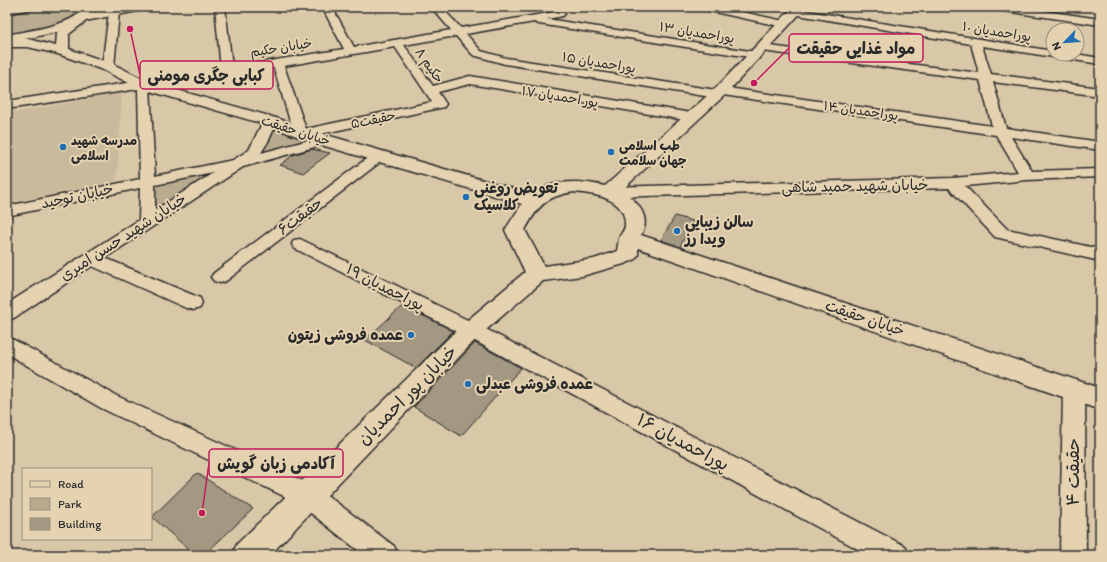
<svg xmlns="http://www.w3.org/2000/svg" width="1107" height="562" font-family="Itim,'Playpen Sans Arabic',sans-serif">
<style>
.built{fill:#c9ba9c}
.green{fill:#b9ab90;stroke:#726b5e}
.building{fill:#a39881;stroke:#2b2b2b}
.lines{fill:none;stroke-linecap:round;stroke-linejoin:round}
.minor-casing{stroke:#2b2b2b;stroke-width:3}
.tertiary-casing{stroke:#2b2b2b;stroke-width:3}
.primary-casing{stroke:#2b2b2b;stroke-width:3}
.minor{fill:#e4d2b0;fill-rule:evenodd}
.tertiary{fill:#e4d2b0;fill-rule:evenodd}
.primary{fill:#e4d2b0;fill-rule:evenodd}
.poi-dot{fill:#1f6fb2;stroke:#e4d2b0;stroke-width:1.5}
.labels{text-anchor:middle;stroke-width:4;stroke-linejoin:round;paint-order:stroke}
.far-street-label{font-size:13px;fill:#2b2b2b;stroke:#e4d2b0}
.far-poi-label{font-size:13px;font-weight:bold;fill:#2b2b2b;stroke:#e4d2b0;text-anchor:start}
.street-label{font-size:15px;fill:#2b2b2b;stroke:#e4d2b0}
.poi-label{font-size:15px;font-weight:bold;fill:#2b2b2b;stroke:#e4d2b0;text-anchor:start}
.near-street-label{font-size:18px;fill:#2b2b2b;stroke:#e4d2b0}
.leader{fill:none;stroke:#c2185b;stroke-width:1.5}
.callout-dot{fill:#c2185b;stroke:#e4d2b0;stroke-width:1.5}
.callout{fill:#e4d2b0;stroke:#c2185b;stroke-width:1.5}
.callout-label{font-size:16px;text-anchor:middle;font-weight:bold;fill:#2b2b2b}
</style>
<rect width="100%" height="100%" fill="#d9c8a8"/>
<filter id="ink" filterUnits="userSpaceOnUse"><feTurbulence type="fractalNoise" baseFrequency=".025" numOctaves="2"/><feDisplacementMap in="SourceGraphic" scale="8" xChannelSelector="R" yChannelSelector="G"/><feConvolveMatrix kernelMatrix="1 2 1 2 8 2 1 2 1" color-interpolation-filters="sRGB"/></filter>
<g filter="url(#ink)">
<!-- built -->
<path class="built" d="M122,93L117,181L7,203V114Z"/>
<!-- green -->
<g class="green">
<path d="M41,7H76L79,12C58,27 32,33 7,37V13Z"/>
<path d="M270,122L321,140L242,162Z"/>
<path d="M234,165L149,218L150,182Z"/>
</g>
<!-- building -->
<g class="building">
<path d="M312,149L330,153L303,173L280,165L293,155Z"/>
<path d="M675,216L693,221L680,247L661,240Z"/>
<path d="M401,307L426,317L453,331L416,368L365,340Z"/>
<path d="M475,343L521,368L461,436L414,407Z"/>
<path d="M197,473L253,509L204,555H195L152,517Z"/>
</g>
<g class="lines">
<!-- minor casing -->
<g class="minor-casing">
<g id="minor">
<path d="M215,7H225L232,67L344,49L322,7H332L354,47L451,30L431,7H441L461,28L560,11L565,14L563,16L547,19L756,52L762,55L756,58L539,24L534,22L466,34L481,51L506,58L716,90L721,87L992,126L980,80L762,51L757,48L762,45L979,73L971,44L792,14L790,12L792,10L795,9L1053,51V54H1076L1100,58V64L982,46L991,74L1100,88V96L993,82L1006,128L1100,142V150L1011,137L1032,171L1100,169V177L1027,180L965,186L1007,229L1100,249V261L995,237L949,188L609,197L604,195L601,192L604,189L609,187L953,178L1018,172L996,135L723,95L717,98L505,64L473,55L456,36L404,45L433,86L470,76L691,113L696,114L697,117L696,120L691,121L470,84L438,92L446,104L444,107L307,137L295,134L293,131L274,68L150,87L155,176L233,160L249,150L263,121L265,118H275L277,121L269,140L261,153L324,136L329,137L331,140L329,143L243,167L105,258L200,298L202,303L200,308L193,310L186,308L92,266L14,318L7,320V304L139,220L140,188L7,216V206L140,179L138,89L7,109V101L221,69ZM395,47L432,102L306,129L284,66ZM213,173L155,210V185Z"/>
<path d="M700,7H719L784,21L789,24L784,27L705,10Z"/>
<path d="M992,7H1017L1100,19V25L997,10Z"/>
<path d="M114,9L119,12L114,67L112,69H104L102,67L109,12Z"/>
<path d="M379,152L384,153L386,156L384,159L226,281L220,283L214,281L211,277L214,273L374,153Z"/>
<path d="M300,239L478,325L905,546L909,555H869L464,335L294,248L292,244L294,240Z"/>
<path d="M7,337L14,340L117,396L316,487L394,546L398,555H364L298,503L101,408L7,354Z"/>
<path d="M1074,381L1082,384L1085,390L1086,555H1060L1063,390L1066,384Z"/>
</g>
</g>
<!-- tertiary casing -->
<g class="tertiary-casing">
<path id="tertiary" d="M793,7H806L726,94L621,191C637,200 652,217 641,235L1100,388V410L638,248V255L634,260L624,264L582,276L543,281L479,336L270,555H232L237,544L463,324L525,272L505,230L522,204L318,144L264,124L139,88L103,70L58,54L28,47H7V39H28L56,46L57,33L58,30L78,15H86L88,18L86,21L69,34V49L113,64L149,82L276,118L330,136L531,194C554,179 579,180 605,186L716,88ZM574,192C595,194 626,198 625,225C625,230 622,232 620,236C618,240 618,246 617,251L594,259L544,266L525,230C538,206 546,196 574,192Z"/>
</g>
<!-- primary casing -->
<g class="primary-casing">
<g id="primary">
<path d="M7,7H33L31,9L7,14Z"/>
<path d="M81,7H96L94,12L120,7H144L142,9L138,11L85,21L61,31L7,43V35C29,30 67,27 83,10Z"/>
</g>
</g>
<!-- minor -->
<use href="#minor" class="minor"/>
<!-- tertiary -->
<use href="#tertiary" class="tertiary"/>
<!-- primary -->
<use href="#primary" class="primary"/>
</g>
</g>
<!-- markers -->
<g class="poi-dot">
<circle cx="63" cy="147" r="4"/>
<circle cx="611" cy="152" r="4"/>
<circle cx="466" cy="197" r="4"/>
<circle cx="677" cy="231" r="4"/>
<circle cx="411" cy="335" r="4"/>
<circle cx="468" cy="384" r="4"/>
</g>
<g class="labels">
<!-- far-street labels -->
<g class="far-street-label">
<text transform="translate(997 31) rotate(9)" y="5">پوراحمدیان ۱۰</text>
<text transform="translate(697 32) rotate(9)" y="5">پوراحمدیان ۱۳</text>
<text transform="translate(281 47) rotate(-9)" y="5">خیابان حکیم</text>
<text transform="translate(599 62) rotate(9)" y="5">پوراحمدیان ۱۵</text>
<text transform="translate(430 65) rotate(55)" y="5">حکیم ۸</text>
<text transform="translate(560 96) rotate(9)" y="5">پور احمدیان ۱۷</text>
<text transform="translate(861 110) rotate(8)" y="5">پوراحمدیان ۱۴</text>
<text transform="translate(373 119) rotate(-12)" y="5">حقیقت۵</text>
<text transform="translate(296 130) rotate(18)" y="5">خیابان حقیقت</text>
</g>
<!-- far-poi labels -->
<g class="far-poi-label">
<text x="71" y="145">مدرسه شهید<tspan x="71" dy="15">اسلامی</tspan></text>
<text x="619" y="150">طب اسلامی<tspan x="619" dy="15">جهان سلامت</tspan></text>
</g>
<!-- street labels -->
<g class="street-label">
<text transform="translate(855 186) rotate(-1)" y="5">خیابان شهید حمید شاهی</text>
<text transform="translate(77 196) rotate(-12)" y="5">خیابان توحید</text>
<text transform="translate(300 216) rotate(-37)" y="5">حقیقت۶</text>
<text transform="translate(123 237) rotate(-33)" y="5">خیابان شهید حسن امیری</text>
<text transform="translate(385 287) rotate(27)" y="5">پوراحمدیان ۱۹</text>
<text transform="translate(865 318) rotate(19)" y="5">خیابان حقیقت</text>
</g>
<!-- poi labels -->
<g class="poi-label">
<text x="474" y="193">تعویض روغنی<tspan x="474" dy="17">کلاسیک</tspan></text>
<text x="685" y="227">سالن زیبایی<tspan x="685" dy="17">ویدا رز</tspan></text>
<text x="403" y="340" text-anchor="end">عمده فروشی زیتون</text>
<text x="476" y="389">عمده فروشی عبدلی</text>
</g>
<!-- near-street labels -->
<g class="near-street-label">
<text transform="translate(407 395) rotate(-45)" y="6">خیابان پور احمدیان</text>
<text transform="translate(683 442) rotate(28)" y="6">پوراحمدیان ۱۶</text>
<text transform="translate(1073 472) rotate(-90)" y="6">حقیقت ۴</text>
</g>
</g>
<!-- callouts -->
<path class="leader" d="M754 83L789 48M130 29L140 75M202 513L209 463"/>
<g class="callout-dot">
<circle cx="754" cy="83" r="4"/>
<circle cx="130" cy="29" r="4"/>
<circle cx="202" cy="513" r="4"/>
</g>
<g class="callout">
<rect x="789" y="34" width="134" height="28" rx="4"/>
<rect x="140" y="61" width="133" height="28" rx="4"/>
<rect x="209" y="449" width="134" height="28" rx="4"/>
</g>
<g class="callout-label">
<text x="856" y="54">مواد غذایی حقیقت</text>
<text x="206" y="81">کبابی جگری مومنی</text>
<text x="276" y="469">آکادمی زبان گویش</text>
</g>
<!-- margin -->
<rect width="1107" height="562" fill="none" stroke="#e4d2b0" stroke-width="24"/>
<rect x="12" y="12" width="1083" height="538" fill="none" stroke="#2b2b2b" stroke-width="1.5" filter="url(#ink)"/>
<!-- legend -->
<rect x="22" y="468" width="130" height="72" fill="#e4d2b0" stroke="#9a8f7b"/>
<rect x="30" y="481" width="20" height="6" fill="#e4d2b0" stroke="#9a8f7b"/>
<text x="58" y="488" font-size="12" fill="#2b2b2b">Road</text>
<rect x="30" y="498" width="20" height="12" fill="#b9ab90" stroke="#9a8f7b"/>
<text x="58" y="508" font-size="12" fill="#2b2b2b">Park</text>
<rect x="30" y="518" width="20" height="12" fill="#a39881" stroke="#9a8f7b"/>
<text x="58" y="528" font-size="12" fill="#2b2b2b">Building</text>
<!-- north arrow -->
<g transform="translate(1065 42) rotate(245)"><circle r="19" fill="#e4d2b0" stroke="#9a8f7b"/>
<path d="M0-3L7 15L0 10L-7 15Z" fill="#1f6fb2"/>
<text y="-6" font-size="11" font-weight="bold" text-anchor="middle" fill="#2b2b2b">N</text>
</g>
</svg>
